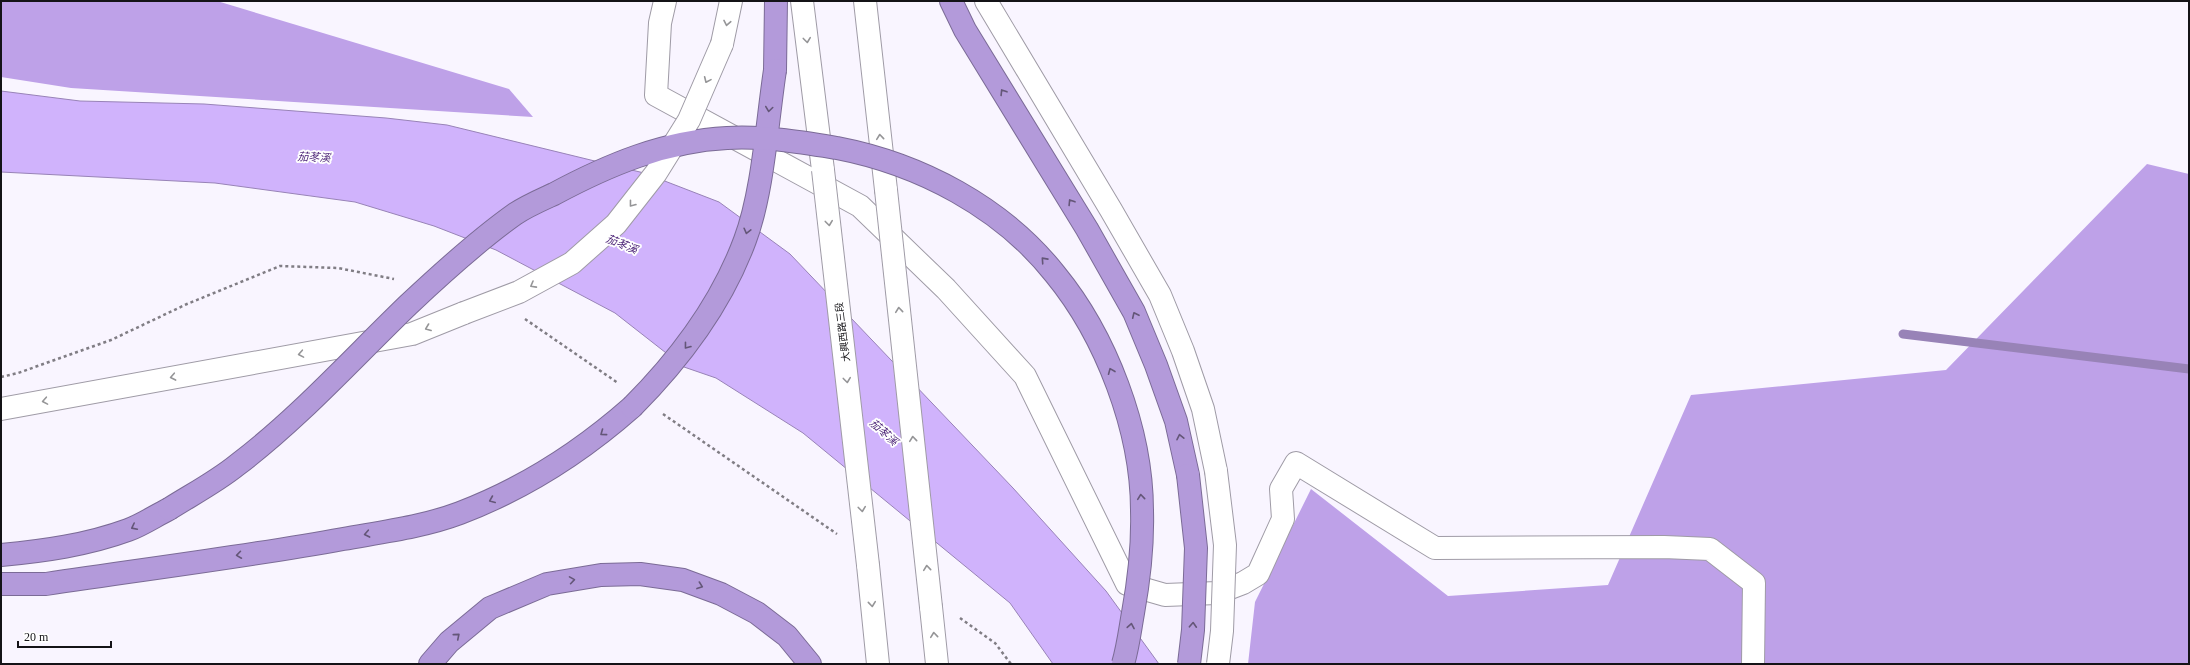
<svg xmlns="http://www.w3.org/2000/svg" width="2190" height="665" font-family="'Times New Roman','Noto Sans TC',serif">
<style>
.forest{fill:#bea1e8}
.water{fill:#d0b3fc;stroke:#9883b7}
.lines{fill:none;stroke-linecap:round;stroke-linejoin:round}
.stream{stroke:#9883b7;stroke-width:9}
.minor-casing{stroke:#9f9ba6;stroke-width:24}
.highway-casing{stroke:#7b6b96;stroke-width:24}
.path{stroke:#807d84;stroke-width:2.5;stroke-dasharray:3 3;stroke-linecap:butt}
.minor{stroke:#fff;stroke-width:22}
.highway{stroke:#b39ada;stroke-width:22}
.minor-bridge-casing{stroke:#9f9ba6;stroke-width:24;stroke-linecap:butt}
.highway-bridge-casing{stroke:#7b6b96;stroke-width:24;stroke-linecap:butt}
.minor-bridge{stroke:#fff;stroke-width:22}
.highway-bridge{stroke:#b39ada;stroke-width:22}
.oneway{stroke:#959597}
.oneway2{stroke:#645678}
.labels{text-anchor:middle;stroke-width:3.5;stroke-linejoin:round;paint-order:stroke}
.street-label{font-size:10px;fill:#141317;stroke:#fff}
.water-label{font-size:11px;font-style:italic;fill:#4f2779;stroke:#fff}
</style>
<rect width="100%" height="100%" fill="#f9f5ff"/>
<!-- forest -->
<g class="forest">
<path d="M1,1H217L509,89L533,117L71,88L1,77Z"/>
<path d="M2147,164L2189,174V664H1248L1255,602L1311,489L1448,596L1608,585L1691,395L1946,370Z"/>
</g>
<!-- water -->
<path class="water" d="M1,91L80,101L204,104L386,118L447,125L644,173L719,202L790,254L1013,488L1106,591L1159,664H1053L1010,603L803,433L716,378L684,367L615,313L496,250L434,226L355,202L215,183L1,172Z"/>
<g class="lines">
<!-- stream -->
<path class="stream" d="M1903,334L2189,369"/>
<!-- minor casing -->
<g class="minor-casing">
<g id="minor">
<path d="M665,1L660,23L656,95L860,206L946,289L1025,376L1127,584L1165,595L1217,593L1243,583L1258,574L1283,519L1281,489L1296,463L1435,548L1664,547L1710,549L1754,583L1753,664"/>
<path d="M802,1L823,170"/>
<path d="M865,1L886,190"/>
<path d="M986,1L1111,210L1160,295L1183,351L1203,409L1216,471"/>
<path d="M722,44L731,1"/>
<path d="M1,409L412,334L464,313"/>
<path d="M868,565L878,664"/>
<path d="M931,607L937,664"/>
</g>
</g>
<!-- highway casing -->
<g class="highway-casing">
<g id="highway">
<path d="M951,1L965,30L1087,229L1134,312L1156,365L1176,421L1188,475"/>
<path d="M775,70L776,1"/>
<path d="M1,555C44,551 87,545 128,530C142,525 155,516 169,509"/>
<path d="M1,584H46C145,569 245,557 343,539C382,532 423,527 460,513C523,489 581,452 632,407"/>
<path d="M430,664L449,642L490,608L547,584L601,575L640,574L683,580L721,594L757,613L787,636L810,664"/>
</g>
</g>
<!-- path -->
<g class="path">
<path d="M525,319L618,383"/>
<path d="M1,377L18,373L111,340L187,304L280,266L338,268L394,279"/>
<path d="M663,414L837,534"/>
<path d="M960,618L995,643L1011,664"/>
</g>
<!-- minor -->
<use href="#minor" class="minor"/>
<!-- highway -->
<use href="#highway" class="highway"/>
<!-- minor-bridge casing -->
<g class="minor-bridge-casing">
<g id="minor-bridge">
<path d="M823,170L868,565"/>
<path d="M886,190L931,607"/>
<path d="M464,313L519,292L572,263L616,224L656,173L689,120L722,44"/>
<path d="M1216,471L1225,545L1222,631L1218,664"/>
</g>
</g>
<!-- highway-bridge casing -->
<g class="highway-bridge-casing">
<g id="highway-bridge">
<path d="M632,407C680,359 721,305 745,240C763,192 767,123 775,70"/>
<path d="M1188,475L1196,548L1193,630L1189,664"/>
<path d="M169,509C191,495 216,482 237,465C299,418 352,359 408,305C442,273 477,241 515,214C527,206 541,200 554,194C608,165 665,141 727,138C765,136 800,142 837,148C920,164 1002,207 1055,274C1106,336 1142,430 1142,511C1143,546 1139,580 1133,613C1130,630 1128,647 1123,664"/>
</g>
</g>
<!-- minor-bridge -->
<use href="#minor-bridge" class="minor-bridge"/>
<!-- highway-bridge -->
<use href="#highway-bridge" class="highway-bridge"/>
</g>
<!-- one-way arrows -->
<defs><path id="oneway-chevron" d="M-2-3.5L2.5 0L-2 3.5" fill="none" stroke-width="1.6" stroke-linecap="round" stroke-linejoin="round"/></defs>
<g class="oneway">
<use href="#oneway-chevron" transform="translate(727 23) rotate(101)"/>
<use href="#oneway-chevron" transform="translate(807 40) rotate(83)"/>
<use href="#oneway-chevron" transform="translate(707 80) rotate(114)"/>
<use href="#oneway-chevron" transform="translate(880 137) rotate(-96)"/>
<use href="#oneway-chevron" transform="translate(632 204) rotate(128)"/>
<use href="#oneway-chevron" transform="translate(829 223) rotate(83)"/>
<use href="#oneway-chevron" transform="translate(533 285) rotate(151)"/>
<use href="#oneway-chevron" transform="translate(899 310) rotate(-96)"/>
<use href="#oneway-chevron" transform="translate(428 328) rotate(159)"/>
<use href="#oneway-chevron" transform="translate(301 354) rotate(170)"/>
<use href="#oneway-chevron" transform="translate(173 377) rotate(169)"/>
<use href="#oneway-chevron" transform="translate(847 380) rotate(83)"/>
<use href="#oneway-chevron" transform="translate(45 401) rotate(170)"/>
<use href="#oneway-chevron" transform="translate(913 439) rotate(-96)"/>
<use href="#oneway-chevron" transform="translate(862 509) rotate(83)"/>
<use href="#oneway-chevron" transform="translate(927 568) rotate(-96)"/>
<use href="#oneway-chevron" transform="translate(872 604) rotate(84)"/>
<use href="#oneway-chevron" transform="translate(934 635) rotate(-96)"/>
</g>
<g class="oneway2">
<use href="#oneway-chevron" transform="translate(1003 92) rotate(-122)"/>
<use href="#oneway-chevron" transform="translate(769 109) rotate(98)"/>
<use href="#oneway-chevron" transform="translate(1071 202) rotate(-122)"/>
<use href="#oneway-chevron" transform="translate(747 231) rotate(104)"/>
<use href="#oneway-chevron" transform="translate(1044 260) rotate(-132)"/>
<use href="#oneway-chevron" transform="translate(1135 315) rotate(-115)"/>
<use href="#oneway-chevron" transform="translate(687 346) rotate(128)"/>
<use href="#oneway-chevron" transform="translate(1111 371) rotate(-112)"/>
<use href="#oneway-chevron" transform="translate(603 433) rotate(144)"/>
<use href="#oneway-chevron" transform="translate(1180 437) rotate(-102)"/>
<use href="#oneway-chevron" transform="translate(1141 497) rotate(-96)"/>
<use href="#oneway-chevron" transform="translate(492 500) rotate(157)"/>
<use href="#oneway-chevron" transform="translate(134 527) rotate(153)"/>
<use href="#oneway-chevron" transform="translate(367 534) rotate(169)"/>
<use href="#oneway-chevron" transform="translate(239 555) rotate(172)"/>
<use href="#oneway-chevron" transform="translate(572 580) rotate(-9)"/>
<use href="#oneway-chevron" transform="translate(700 586) rotate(20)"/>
<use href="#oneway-chevron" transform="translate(1193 625) rotate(-87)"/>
<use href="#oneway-chevron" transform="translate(1131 626) rotate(-80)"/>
<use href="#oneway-chevron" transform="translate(457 636) rotate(-40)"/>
</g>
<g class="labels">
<!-- street labels -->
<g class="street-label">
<text transform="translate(842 332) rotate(-97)" y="4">大興西路三段</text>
</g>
<!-- water labels -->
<g class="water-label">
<text transform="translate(314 157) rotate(3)" y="4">茄苳溪</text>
<text transform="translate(622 244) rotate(22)" y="4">茄苳溪</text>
<text transform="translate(884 432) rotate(42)" y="4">茄苳溪</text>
</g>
</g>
<!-- border -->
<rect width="2190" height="665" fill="none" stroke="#141317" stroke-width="4"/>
<!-- scale -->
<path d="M18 641v6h93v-6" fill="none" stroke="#141317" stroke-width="2"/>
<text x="24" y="641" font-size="12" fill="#141317" stroke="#ffffff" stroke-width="3" paint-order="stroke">20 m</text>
</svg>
